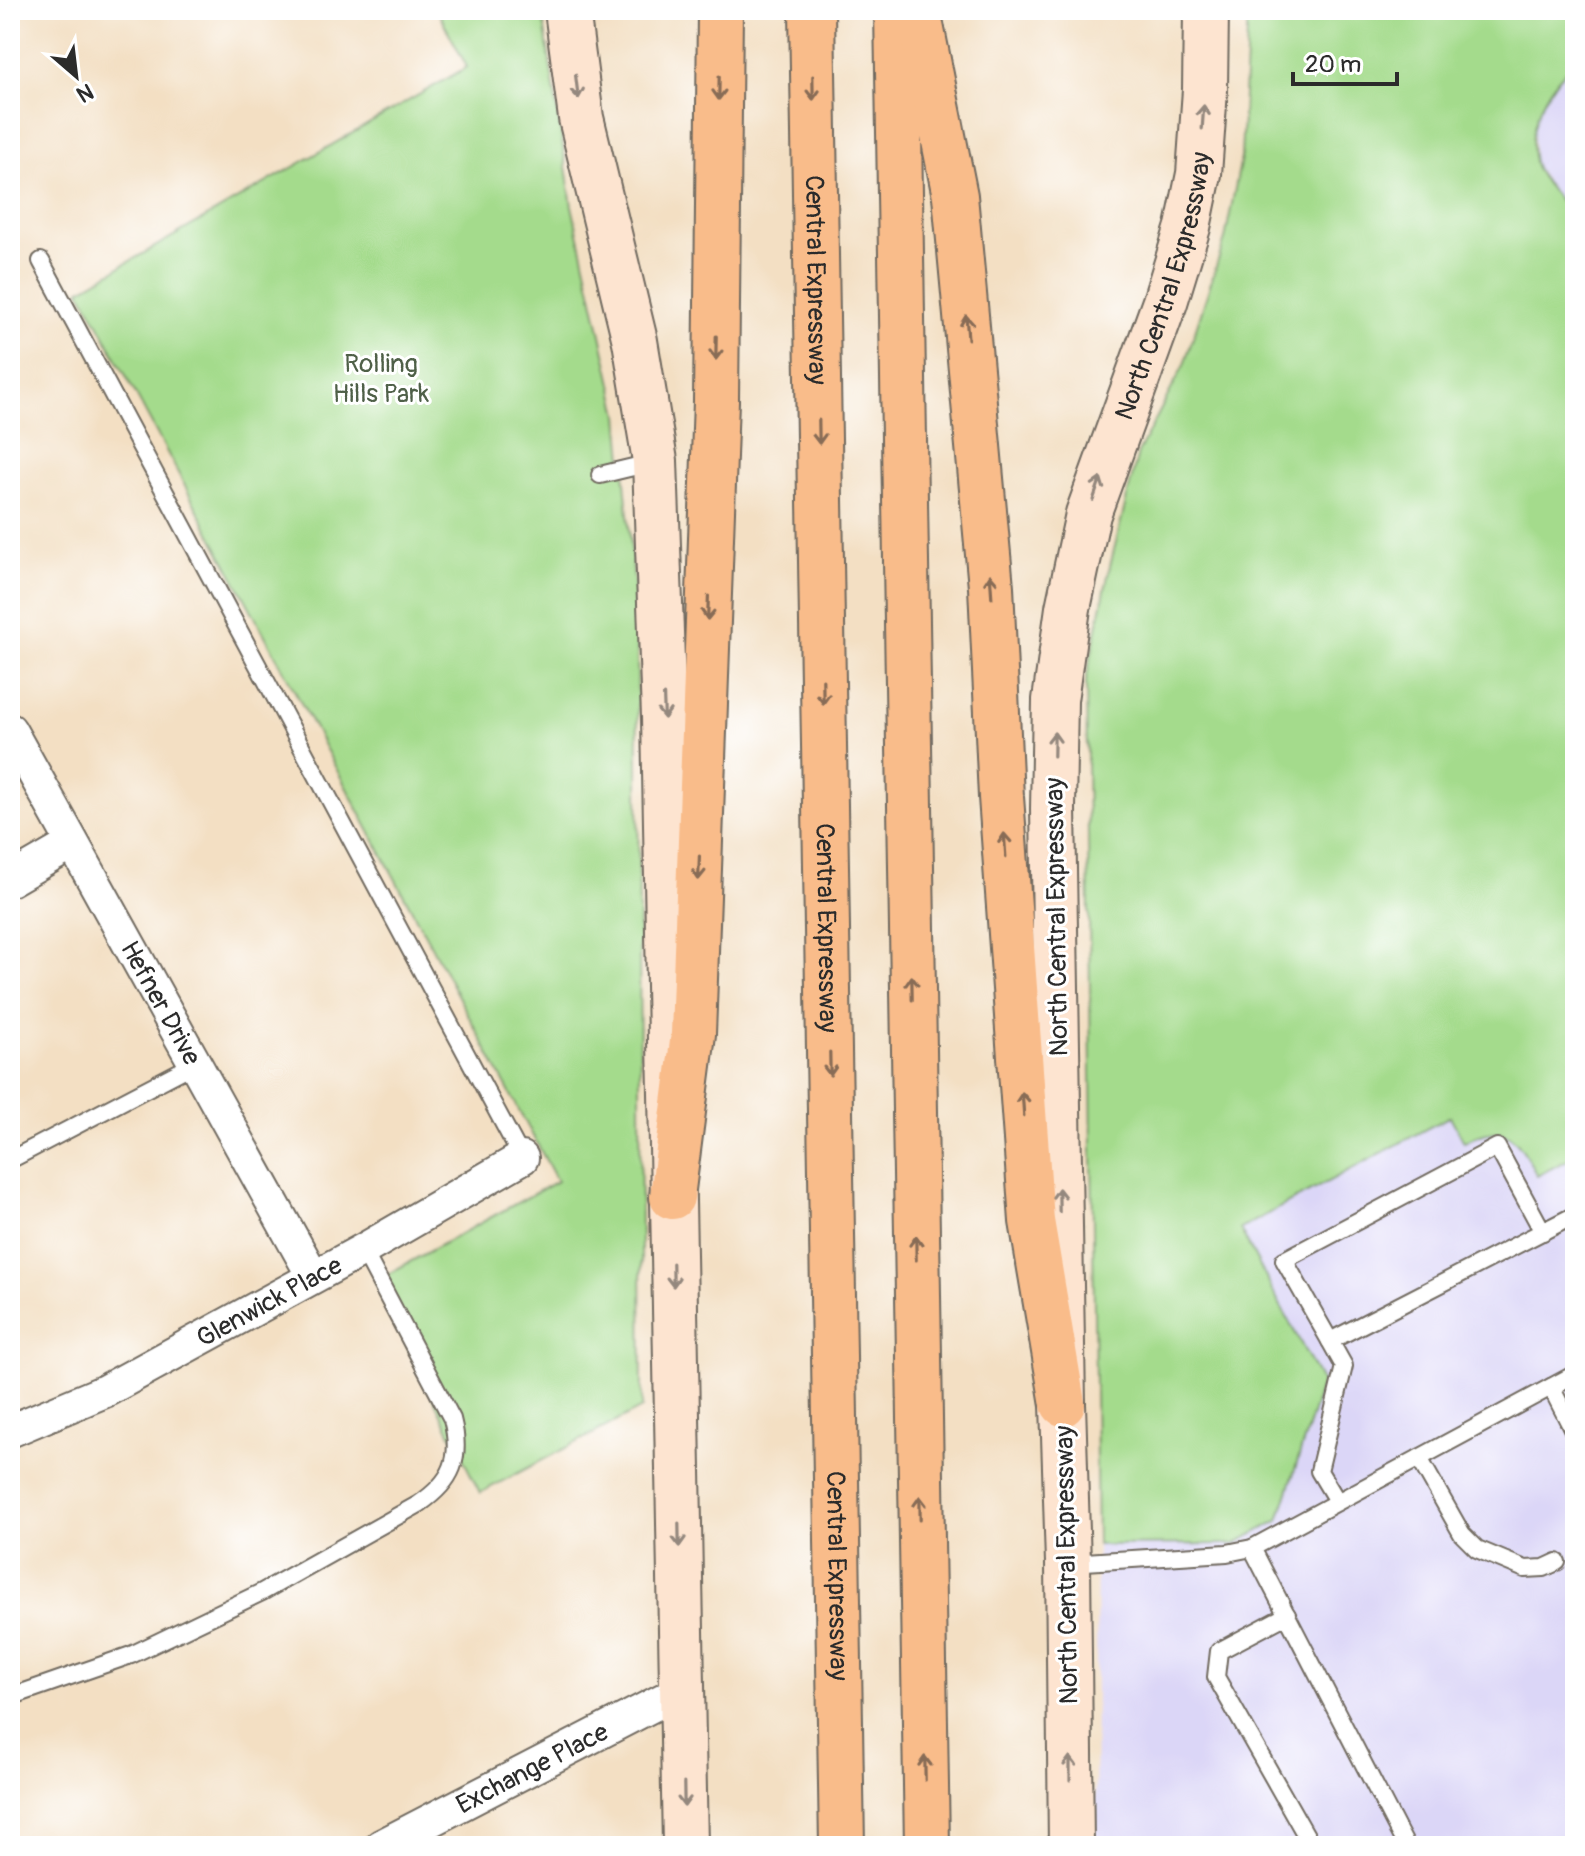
<svg xmlns="http://www.w3.org/2000/svg" width="1585" height="1856" font-family="Pangolin,sans-serif">
<style>
.built{fill:#dbd6f7}
.green{fill:#a4db8c;stroke:#68835c;stroke-width:2}
.lines{fill:none;stroke-linecap:round;stroke-linejoin:round}
.lane-casing{stroke:#716a60;stroke-width:20}
.street-casing{stroke:#716a60;stroke-width:36}
.secondary-casing{stroke:#716a60;stroke-width:48}
.highway-casing{stroke:#716a60;stroke-width:48}
.lane{stroke:#fff;stroke-width:16}
.street{stroke:#fff;stroke-width:32}
.secondary{stroke:#fde4d0;stroke-width:44}
.highway{stroke:#f9bc8a;stroke-width:44}
.oneway{stroke:#94887e}
.oneway2{stroke:#886c56}
.labels{text-anchor:middle;stroke-width:6;stroke-linejoin:round;paint-order:stroke}
.street-label{font-size:26px;fill:#2b2b2b;stroke:#fff}
.park-label{font-size:26px;fill:#4f6048;stroke:#fff}
</style>
<rect width="100%" height="100%" fill="#fff"/>
<filter id="ink" filterUnits="userSpaceOnUse"><feTurbulence type="fractalNoise" baseFrequency=".0125" numOctaves="2"/><feDisplacementMap in="SourceGraphic" scale="16" xChannelSelector="R" yChannelSelector="G"/><feConvolveMatrix kernelMatrix="1 2 1 2 8 2 1 2 1" color-interpolation-filters="sRGB"/></filter>
<filter id="wash" filterUnits="userSpaceOnUse"><feTurbulence type="fractalNoise" baseFrequency=".006" numOctaves="4" result="noise"/><feDisplacementMap in="SourceGraphic" scale="32" xChannelSelector="R" yChannelSelector="G"/><feGaussianBlur stdDeviation="1.8" result="paint"/><feColorMatrix in="noise" values="0 0 0 0 0 0 0 0 0 0 0 0 0 0 0 0 0 1.4 0 .05"/><feComposite in="paint" operator="in"/></filter>
<g filter="url(#wash)">
<rect width="100%" height="100%" fill="#f3dfc3"/>
<!-- built -->
<g class="built">
<path d="M1575,63V216L1556,196L1534,164V128L1542,102L1560,75Z"/>
<path d="M1450,1116L1484,1131L1504,1132L1521,1144L1537,1176L1575,1156V1846H1095L1097,1545L1234,1544L1322,1384L1239,1230Z"/>
</g>
<!-- green -->
<g class="green">
<path d="M437,10H542L572,206L619,415L637,614L642,1408L480,1493L375,1281L557,1181L80,290L467,67Z"/>
<path d="M1248,10H1575V63C1546,85 1526,125 1534,162C1537,178 1563,204 1575,216V1156L1537,1176C1518,1139 1508,1119 1464,1142L1450,1116L1240,1229L1322,1383L1279,1520L1235,1544L1097,1545L1086,680L1110,566L1138,453L1184,365L1225,239L1241,158Z"/>
</g>
</g>
<g filter="url(#ink)">
<g class="lines">
<!-- lane casing -->
<g class="lane-casing">
<g id="lane">
<path d="M41,261L522,1158"/>
<path d="M600,475L654,462"/>
<path d="M10,1160L194,1064"/>
<path d="M1330,1341L1284,1260L1497,1147L1543,1232"/>
<path d="M1551,1387L1575,1434"/>
<path d="M1419,1458L1462,1534L1477,1549L1525,1569L1544,1568L1557,1562"/>
<path d="M1337,1501L1319,1471L1344,1366L1330,1341L1575,1215"/>
<path d="M1252,1548L1406,1846"/>
<path d="M1069,1563L1227,1553L1252,1548L1575,1374"/>
<path d="M1287,1615L1219,1651L1216,1677L1312,1846"/>
<path d="M10,1697L131,1655L262,1592L419,1504C453,1481 462,1458 452,1419L363,1250"/>
</g>
</g>
<!-- street casing -->
<g class="street-casing">
<g id="street">
<path id="s1" d="M10,730L313,1276"/>
<path d="M10,880L72,844"/>
<path id="s2" d="M10,1431L105,1391L363,1250L522,1158"/>
<path id="s3" d="M381,1846L682,1690"/>
</g>
</g>
<!-- secondary casing -->
<g class="secondary-casing">
<g id="secondary">
<path d="M567,10L581,118L635,341L655,461L664,717L685,1846"/>
<path id="s4" d="M1071,1846L1068,1563L1063,1404L1053,809L1055,700L1068,608L1088,514L1165,302L1188,227L1199,174L1205,90L1206,10"/>
</g>
</g>
<!-- highway casing -->
<g class="highway-casing">
<g id="highway">
<path id="s5" d="M812,10L842,1846"/>
<path d="M897,10L927,1846"/>
<path d="M918,10L955,196L991,587L1001,797L1032,1221L1063,1404"/>
<path d="M672,1197L693,1034L716,401L720,10"/>
</g>
</g>
<!-- lane -->
<use href="#lane" class="lane"/>
<!-- street -->
<use href="#street" class="street"/>
<!-- secondary -->
<use href="#secondary" class="secondary"/>
<!-- highway -->
<use href="#highway" class="highway"/>
</g>
<!-- one-way arrows -->
<defs><path id="oneway-shaft" d="M-6 0H5M1.5-3L5.5 0L1.5 3" fill="none" stroke-width="1.6" stroke-linecap="round" stroke-linejoin="round" transform="scale(2)"/></defs>
<g class="oneway">
<use href="#oneway-shaft" transform="translate(577 87) rotate(83)"/>
<use href="#oneway-shaft" transform="translate(1203 117) rotate(-86)"/>
<use href="#oneway-shaft" transform="translate(1097 489) rotate(-71)"/>
<use href="#oneway-shaft" transform="translate(664 707) rotate(88)"/>
<use href="#oneway-shaft" transform="translate(1054 744) rotate(-89)"/>
<use href="#oneway-shaft" transform="translate(1059 1200) rotate(-91)"/>
<use href="#oneway-shaft" transform="translate(673 1275) rotate(89)"/>
<use href="#oneway-shaft" transform="translate(679 1535) rotate(89)"/>
<use href="#oneway-shaft" transform="translate(1070 1768) rotate(-90)"/>
<use href="#oneway-shaft" transform="translate(684 1795) rotate(89)"/>
</g>
<g class="oneway2">
<use href="#oneway-shaft" transform="translate(719 88) rotate(91)"/>
<use href="#oneway-shaft" transform="translate(813 88) rotate(89)"/>
<use href="#oneway-shaft" transform="translate(967 327) rotate(-95)"/>
<use href="#oneway-shaft" transform="translate(716 348) rotate(91)"/>
<use href="#oneway-shaft" transform="translate(819 432) rotate(89)"/>
<use href="#oneway-shaft" transform="translate(991 586) rotate(-94)"/>
<use href="#oneway-shaft" transform="translate(708 608) rotate(92)"/>
<use href="#oneway-shaft" transform="translate(823 692) rotate(89)"/>
<use href="#oneway-shaft" transform="translate(1005 845) rotate(-94)"/>
<use href="#oneway-shaft" transform="translate(699 868) rotate(92)"/>
<use href="#oneway-shaft" transform="translate(912 988) rotate(-91)"/>
<use href="#oneway-shaft" transform="translate(830 1064) rotate(89)"/>
<use href="#oneway-shaft" transform="translate(1023 1104) rotate(-94)"/>
<use href="#oneway-shaft" transform="translate(916 1248) rotate(-91)"/>
<use href="#oneway-shaft" transform="translate(920 1508) rotate(-91)"/>
<use href="#oneway-shaft" transform="translate(925 1768) rotate(-91)"/>
</g>
</g>
<g class="labels">
<!-- street labels -->
<g class="street-label">
<text dy="9" stroke="none"><textPath href="#s5" startOffset="270">Central Expressway</textPath></text>
<text dy="9" stroke="none"><textPath href="#s4" startOffset="1576">North Central Expressway</textPath></text>
<text transform="translate(1056 917) rotate(-91)" y="9">North Central Expressway</text>
<text dy="9" stroke="none"><textPath href="#s5" startOffset="918">Central Expressway</textPath></text>
<text dy="9" stroke="none"><textPath href="#s1" startOffset="312">Hefner Drive</textPath></text>
<text dy="9" stroke="none"><textPath href="#s2" startOffset="290">Glenwick Place</textPath></text>
<text transform="translate(1066 1565) rotate(-91)" y="9">North Central Expressway</text>
<text dy="9" stroke="none"><textPath href="#s5" startOffset="1566">Central Expressway</textPath></text>
<text dy="9" stroke="none"><textPath href="#s3" startOffset="170">Exchange Place</textPath></text>
</g>
<!-- park labels -->
<g class="park-label">
<text x="381" y="372">Rolling<tspan x="381" dy="30">Hills Park</tspan></text>
</g>
</g>
<!-- margin -->
<rect width="1585" height="1856" fill="none" stroke="#fff" stroke-width="40"/>
<!-- north arrow -->
<g transform="translate(76 76) rotate(152)" stroke="#ffffff" stroke-width="6" paint-order="stroke">
<path d="M0-6L14 30L0 20L-14 30Z" fill="#2b2b2b"/>
<text y="-12" font-size="22" font-weight="bold" text-anchor="middle" fill="#2b2b2b">N</text>
</g>
<!-- scale -->
<path d="M1293 72v12h104v-12" fill="none" stroke="#2b2b2b" stroke-width="4"/>
<text x="1305" y="72" font-size="24" fill="#2b2b2b" stroke="#ffffff" stroke-width="6" paint-order="stroke">20 m</text>
</svg>
